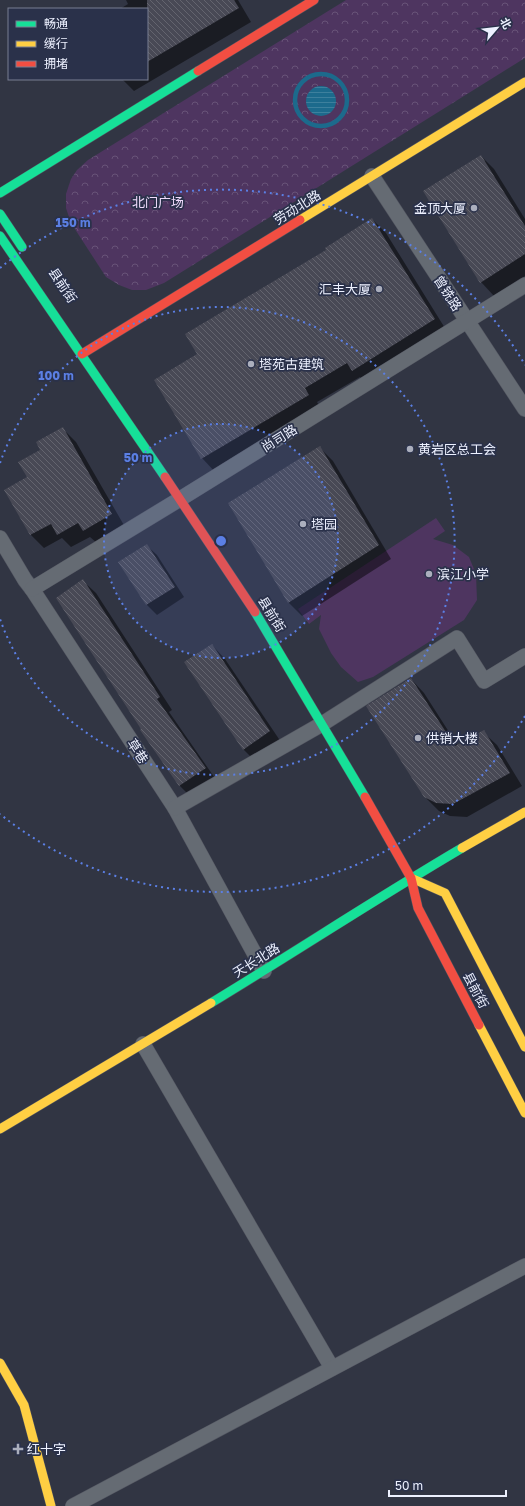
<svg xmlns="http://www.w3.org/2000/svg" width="525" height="1506" font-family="'Golos Text','Noto Sans SC',sans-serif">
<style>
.park{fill:url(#park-crowns)}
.pitch{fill:#4e3560}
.water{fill:url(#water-rules)}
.shadow{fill:#0007}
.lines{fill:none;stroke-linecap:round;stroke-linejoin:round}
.stream{stroke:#1c6a8c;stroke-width:4.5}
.building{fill:url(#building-back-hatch)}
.street-casing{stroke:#51545f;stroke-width:16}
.fast-casing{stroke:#51545f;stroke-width:10}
.slow-casing{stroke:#51545f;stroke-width:10}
.jam-casing{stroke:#51545f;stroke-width:10}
.street{stroke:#656b73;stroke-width:15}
.fast{stroke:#16e098;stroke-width:9}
.slow{stroke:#ffcf43;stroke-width:9}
.jam{stroke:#f24e42;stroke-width:9}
.ring{fill:none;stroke:#5b7fe4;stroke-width:2;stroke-dasharray:2 4}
.poi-dot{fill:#abafbd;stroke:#2a314a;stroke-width:1.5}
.labels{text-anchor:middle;stroke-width:3.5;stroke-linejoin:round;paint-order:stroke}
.park-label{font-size:13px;fill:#f0dbfc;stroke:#2a314a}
.street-label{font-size:13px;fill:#edf1ff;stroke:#2a314a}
.poi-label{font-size:13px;fill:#edf1ff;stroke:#2a314a;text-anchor:start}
.centre{fill:#5b7fe4;stroke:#2a314a;stroke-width:2}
.ring-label{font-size:12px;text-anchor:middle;font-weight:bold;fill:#5b7fe4;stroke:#2a314a;stroke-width:3.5;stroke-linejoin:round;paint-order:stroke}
</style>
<defs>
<pattern id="park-crowns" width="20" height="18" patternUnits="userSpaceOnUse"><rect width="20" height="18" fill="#4e3560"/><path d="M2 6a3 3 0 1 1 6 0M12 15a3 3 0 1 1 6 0" fill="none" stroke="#685378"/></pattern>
<pattern id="water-rules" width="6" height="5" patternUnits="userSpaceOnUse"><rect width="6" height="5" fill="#1c6a8c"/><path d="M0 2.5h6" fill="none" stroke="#3d809d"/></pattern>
<pattern id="building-back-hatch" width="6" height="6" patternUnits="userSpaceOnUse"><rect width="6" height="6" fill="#484955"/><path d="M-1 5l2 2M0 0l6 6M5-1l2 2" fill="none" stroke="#63646e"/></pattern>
</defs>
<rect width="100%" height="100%" fill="#313543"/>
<!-- park -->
<path class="park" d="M346,0H525V58L164,283L146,290H132L119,285L106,277L71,223L66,208V194L71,179L77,170L88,160Z"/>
<!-- pitch -->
<path class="pitch" d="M436,518L445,531L433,539L453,545L469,557L476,574L477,600L464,620L373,677L358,682L341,667L331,653L319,629L321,615L309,624L298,609Z"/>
<!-- water -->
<circle class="water" cx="321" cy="101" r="15"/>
<!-- shadow -->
<g class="shadow">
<path d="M126,0H238L251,22L134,91L122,79H147V9H120L128,4Z"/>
<path d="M481,156L494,169L525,219V276L494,296L481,282Z"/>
<path d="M372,219L386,233L448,333L366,384L360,377L317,402L321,409L215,472L202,458L198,355L327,250Z"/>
<path d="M62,428L76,442L125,527L97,543L90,537L71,547L62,538L44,548L31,535L6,490L28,477L42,450Z"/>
<path d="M319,447L333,461L391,559L302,616L288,602Z"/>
<path d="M146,545L157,555L184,597L157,615L147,605Z"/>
<path d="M83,581L96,593L172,710L169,712L217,781L192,798L180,786L141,730L143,729Z"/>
<path d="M212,645L225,659L283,745L257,763L243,749Z"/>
<path d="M411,679L424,693L458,746L483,732L497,745L522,786L467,817L450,816L439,811L425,797Z"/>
</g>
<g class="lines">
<!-- stream -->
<circle class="stream" cx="321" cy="100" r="26"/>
</g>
<!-- building -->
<g class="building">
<path d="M147,0H234L239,8L147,62Z"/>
<path d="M481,155L525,226V254L480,283L423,191Z"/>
<path d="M372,218L435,319L352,371L347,363L305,388L309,395L201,459L154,380L197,354L185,334L326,250L325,248Z"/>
<path d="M63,427L112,514L83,531L78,523L57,535L51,524L30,535L4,490L27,477L18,462L40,450L36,442Z"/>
<path d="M320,446L379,545L288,603L228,503Z"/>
<path d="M147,544L175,587L146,605L118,562Z"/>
<path d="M83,579L160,697L157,699L206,768L179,786L140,730L141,729L56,598Z"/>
<path d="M212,644L270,731L243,750L184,662Z"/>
<path d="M411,678L455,746L484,730L510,773L453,804L436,803L424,797L366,706Z"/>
</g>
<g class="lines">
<!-- street casing -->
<g class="street-casing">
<g id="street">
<path d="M372,176L525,409"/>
<path d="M0,538L25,580L32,589L175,808L264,971"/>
<path d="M32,589L180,499L525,285"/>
<path d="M175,808L322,724L457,638L484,681L525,656"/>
<path d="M143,1044L332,1368"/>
<path d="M73,1506L525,1266"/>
</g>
</g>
<!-- fast casing -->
<g class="fast-casing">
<g id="fast">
<path d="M0,193L198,71"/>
<path d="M0,214L22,247"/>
<path d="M0,236L165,477"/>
<path d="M255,612L365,797"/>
<path d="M211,1003C295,952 377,898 462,848"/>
</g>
</g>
<!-- slow casing -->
<g class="slow-casing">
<g id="slow">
<path d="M300,220L525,82"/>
<path d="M462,848L525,812"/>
<path d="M411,878L445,893L525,1047"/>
<path d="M479,1025L525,1113"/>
<path d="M0,1129L211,1003"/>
<path d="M0,1363L24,1405L51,1506"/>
</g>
</g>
<!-- jam casing -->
<g class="jam-casing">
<g id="jam">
<path d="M198,71L314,0"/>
<path d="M82,354L300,220"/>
<path d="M165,477L255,612"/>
<path d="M365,797L411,878L418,908L479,1025"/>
</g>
</g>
<!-- street -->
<use href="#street" class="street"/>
<!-- fast -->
<use href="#fast" class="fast"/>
<!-- slow -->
<use href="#slow" class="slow"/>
<!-- jam -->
<use href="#jam" class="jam"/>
</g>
<!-- distance rings -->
<circle cx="221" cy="541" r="117" fill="#5b7fe4" fill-opacity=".12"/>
<g class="ring">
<circle cx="221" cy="541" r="117"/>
<path d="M0 463A234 234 0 1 1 0 619"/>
<path d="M525 716A351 351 0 0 1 0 814M0 268A351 351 0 0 1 525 365"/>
</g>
<!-- markers -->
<g class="poi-dot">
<circle cx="474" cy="208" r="4"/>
<circle cx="379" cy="289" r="4"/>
<circle cx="251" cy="364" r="4"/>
<circle cx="410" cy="449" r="4"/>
<circle cx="303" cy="524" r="4"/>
<circle cx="429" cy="574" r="4"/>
<circle cx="418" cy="738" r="4"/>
<path d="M16 1443h4v4h4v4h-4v4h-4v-4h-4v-4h4z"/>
</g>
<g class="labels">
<!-- park labels -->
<g class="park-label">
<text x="158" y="207">北门广场</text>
</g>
<!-- street labels -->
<g class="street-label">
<text transform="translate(297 207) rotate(-32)" y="5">劳动北路</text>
<text transform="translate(63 285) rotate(56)" y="5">县前街</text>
<text transform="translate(448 293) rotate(57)" y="5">曾铣路</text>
<text transform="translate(279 438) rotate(-32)" y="5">尚司路</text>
<text transform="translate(272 614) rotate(58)" y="5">县前街</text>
<text transform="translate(138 751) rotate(57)" y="5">草巷</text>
<text transform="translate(256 960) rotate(-32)" y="5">天长北路</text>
<text transform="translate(476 990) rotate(62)" y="5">县前街</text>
</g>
<!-- poi labels -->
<g class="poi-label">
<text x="466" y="213" text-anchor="end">金顶大厦</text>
<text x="371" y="294" text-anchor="end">汇丰大厦</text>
<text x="259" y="369">塔苑古建筑</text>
<text x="418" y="454">黄岩区总工会</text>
<text x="311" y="529">塔园</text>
<text x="437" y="579">滨江小学</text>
<text x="426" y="743">供销大楼</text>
<text x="27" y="1454">红十字</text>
</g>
</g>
<circle cx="221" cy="541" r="6" class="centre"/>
<g class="ring-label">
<text x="73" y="227">150 m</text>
<text x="56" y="380">100 m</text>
<text x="138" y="462">50 m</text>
</g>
<!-- legend -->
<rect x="8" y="8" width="140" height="72" fill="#2a314a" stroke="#787e92"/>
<rect x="16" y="21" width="20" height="6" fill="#16e098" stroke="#787e92"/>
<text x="44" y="28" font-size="12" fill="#edf1ff">畅通</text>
<rect x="16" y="41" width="20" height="6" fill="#ffcf43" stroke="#787e92"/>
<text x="44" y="48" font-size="12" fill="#edf1ff">缓行</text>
<rect x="16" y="61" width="20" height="6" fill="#f24e42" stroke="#787e92"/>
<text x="44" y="68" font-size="12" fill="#edf1ff">拥堵</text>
<!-- north arrow -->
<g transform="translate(497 28) rotate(62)" stroke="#2a314a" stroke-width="3" paint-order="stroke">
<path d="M0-3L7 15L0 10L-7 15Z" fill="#edf1ff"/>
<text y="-6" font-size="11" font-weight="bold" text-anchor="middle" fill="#edf1ff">北</text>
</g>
<!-- scale -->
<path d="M389 1490v6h117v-6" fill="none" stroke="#edf1ff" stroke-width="2"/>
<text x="395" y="1490" font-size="12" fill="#edf1ff" stroke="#2a314a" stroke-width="3" paint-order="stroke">50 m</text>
</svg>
